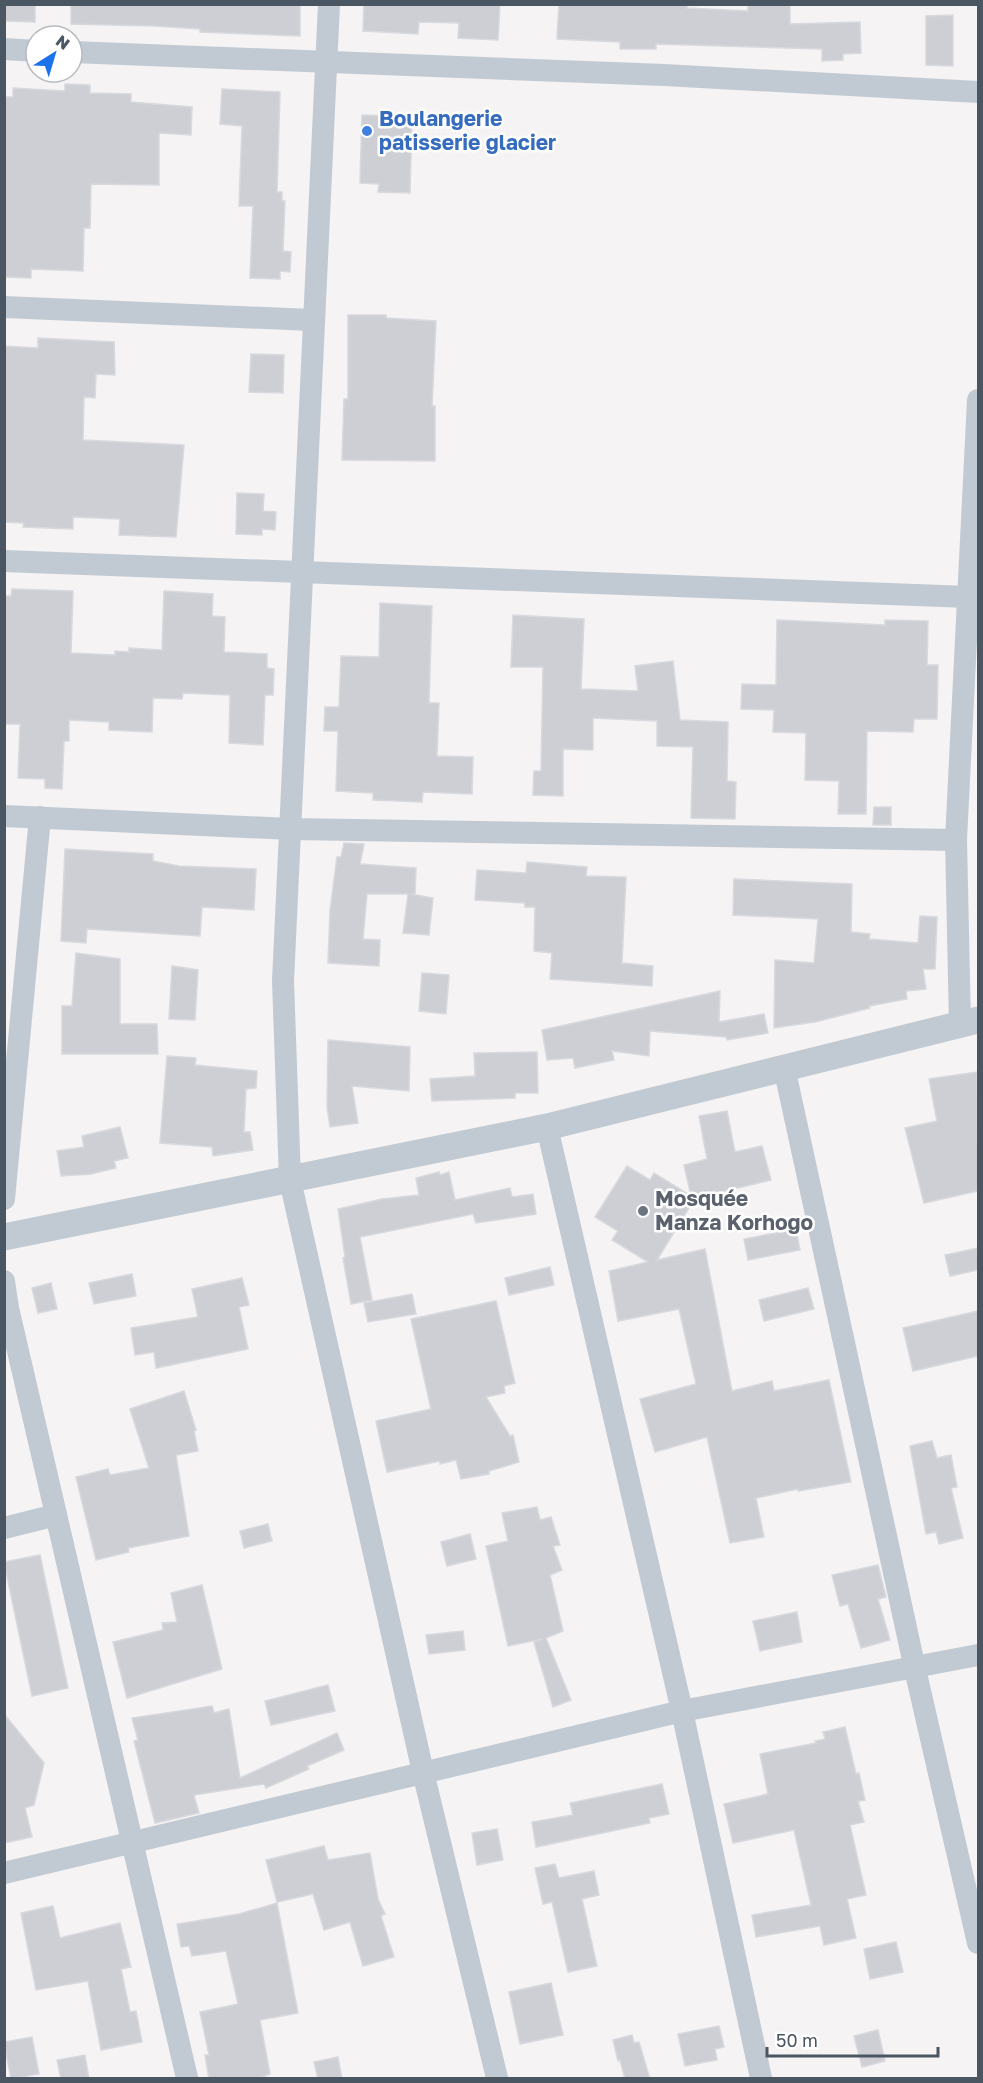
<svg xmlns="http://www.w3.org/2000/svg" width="983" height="2083" font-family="'Golos Text',sans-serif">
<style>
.building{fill:#cdcfd5;stroke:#d7d9de;stroke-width:1.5}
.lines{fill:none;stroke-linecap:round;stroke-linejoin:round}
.minor{stroke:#c1cad2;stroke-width:22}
.tertiary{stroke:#c1cad2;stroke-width:27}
.shop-dot{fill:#3f7fe0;stroke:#fff;stroke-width:2}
.worship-dot{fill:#6b7280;stroke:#fff;stroke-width:2}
.labels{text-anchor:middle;stroke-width:5;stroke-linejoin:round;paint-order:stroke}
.shop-label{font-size:21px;font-weight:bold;fill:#366cbe;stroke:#fff;text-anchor:start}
.worship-label{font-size:21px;font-weight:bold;fill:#5b616d;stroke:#fff;text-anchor:start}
</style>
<rect width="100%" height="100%" fill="#f5f3f3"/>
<!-- building -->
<g class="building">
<path d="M4,4H35V22L4,21Z"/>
<path d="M71,4H300V36L200,32V29L155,26L71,24Z"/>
<path d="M364,4H500L498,40L458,38L459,23L419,22L418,34L363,31Z"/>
<path d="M559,4H687V8L748,11V4H790V24L860,22L861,53L843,54V60L822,61V49L656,44V49H620V42L557,39Z"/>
<path d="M953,15V66L926,65V16Z"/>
<path d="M65,84L90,85V93L131,94V102L192,107L191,135L159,133V185L91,184L90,228H84L83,271L31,269V278L4,277V97H13V88L65,91Z"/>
<path d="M222,89L280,92L277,192H282V201H285L283,251L291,252L290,272L280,271V279L250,278L253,206H239L242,126L220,124Z"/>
<path d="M362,115L412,117L410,193L378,192L379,184L360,183Z"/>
<path d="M348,315H386V318L436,321L432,406H435V461L342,460L344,399H348Z"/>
<path d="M38,338L114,342L115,375L96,374L95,398L84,397L83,440L184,445L176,537L119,535L120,519L73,517V529L23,527L24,523L4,522V346L38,348Z"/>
<path d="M251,354L284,355L283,393L249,392Z"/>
<path d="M237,493L264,494L263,511L276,512L275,530L262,529V535L236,534Z"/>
<path d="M12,589L73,591L71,653L115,655V651L129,652V648L162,650L164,591L213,594L212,616L225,617L224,652L267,654V668L274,669L273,695H265L263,745L229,743L230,695L183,693L182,699L153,698L152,732L109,730V722L69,720V741H64L62,789L45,788V779L18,778L20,724H4V596H11Z"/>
<path d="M380,603L432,606L429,703H439L437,756L473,757L472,794L423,792L422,802L373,800V793L336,791L338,731H324L325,707H339L341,656L379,657Z"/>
<path d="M513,615L584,619L581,689L638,691L635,666L673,661L680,720L728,722L727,781L736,782L735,819L691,818L693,747L657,746V721L593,718V750L563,749V796L533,795L534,771H541L543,667H511Z"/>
<path d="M777,620L885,625V620L928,621L927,665H938L937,719H914L913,732L867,731L866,814H838L839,781L805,780L806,733L773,732L774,710L741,709L742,684L776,685Z"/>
<path d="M874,807H891V825H873Z"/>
<path d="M344,843L364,844L360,864L416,868L415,894H411L433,898L429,935L403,933L408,894H367L363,939L380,940L379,966L328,963L330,910L337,857H341Z"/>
<path d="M65,849L153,854V861L179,866L256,869L254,910L202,907L200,936L87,929L86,943L61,941Z"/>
<path d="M527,862L587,867L586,876L626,877L622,963L653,966L652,986L550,979L552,953L534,951L535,907H525V903L475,900L477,870L526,873Z"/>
<path d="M734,879L852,884L851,932L870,934L869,939L918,943L920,916L937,917L935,969H923L926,989L906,991L907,999L869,1006L870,1008L815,1022L774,1028L775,960L814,963L818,919L733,915Z"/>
<path d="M76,953L120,959V1024H157L158,1054H62V1006H72Z"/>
<path d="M172,966L198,970L195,1020L169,1019Z"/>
<path d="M422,973L449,975L446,1014L419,1011Z"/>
<path d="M720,991L719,1022L764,1014L768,1033L727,1040L726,1037L650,1031L649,1056L612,1051L614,1060L575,1068L573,1058L547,1060L542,1030Z"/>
<path d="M328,1040L410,1047L409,1091L352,1086L358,1123L330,1127L327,1107Z"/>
<path d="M537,1052L538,1093H515V1098L432,1101L430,1079L475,1076L474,1053Z"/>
<path d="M167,1056L196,1058L195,1065L257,1071L256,1088L246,1089L244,1132H250L253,1150L213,1156L212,1147L160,1143Z"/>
<path d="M977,1072L978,1191L924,1203L905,1128L937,1121L929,1079Z"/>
<path d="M727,1111L735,1152L762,1146L771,1180L695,1198L657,1260L705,1249L732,1391L772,1381L774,1391L829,1380L851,1482L798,1491V1489L756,1498L764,1537L730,1543L707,1437L655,1452L640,1399L696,1384L679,1309L618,1321L609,1271L648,1262L612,1240L618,1231L595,1217L627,1166L650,1180L654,1173L691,1196L684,1165L707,1159L699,1116Z"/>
<path d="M120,1127L128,1158L114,1161L116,1168L91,1174L61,1176L57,1151L84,1147L82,1136Z"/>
<path d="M439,1172L440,1175L449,1172L455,1200L510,1188L512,1197L533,1194L536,1214L476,1223L473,1214L360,1237L372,1300L351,1304L343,1258L345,1257L338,1209L382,1199L419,1195L416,1178Z"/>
<path d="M796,1229L800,1250L748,1260L744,1239Z"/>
<path d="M978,1248V1270L950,1276L945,1255Z"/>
<path d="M550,1267L554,1285L509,1295L505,1278Z"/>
<path d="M132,1274L136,1296L94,1304L89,1283Z"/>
<path d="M242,1278L249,1305L239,1307L248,1349L156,1368L154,1352L135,1355L131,1328L198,1317L192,1289Z"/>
<path d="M51,1283L57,1309L38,1313L32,1288Z"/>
<path d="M808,1288L814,1309L764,1321L759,1300Z"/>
<path d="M412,1294L416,1314L368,1322L364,1303Z"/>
<path d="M496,1301L515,1383L504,1386L505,1393L486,1397L510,1436L513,1435L519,1462L489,1471V1474L461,1479L456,1460L440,1464V1461L387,1472L376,1421L431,1409L411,1319Z"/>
<path d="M978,1311V1356L913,1371L903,1328Z"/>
<path d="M184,1391L196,1430L194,1431L198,1451L176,1455L189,1536L128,1548L129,1552L96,1560L76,1477L108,1469L110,1475L149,1468L130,1409Z"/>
<path d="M932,1441L937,1458L951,1455L957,1487L951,1488L963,1538L939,1544L936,1532L926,1534L910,1446Z"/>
<path d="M537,1507L540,1520L551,1517L560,1545L553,1546L562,1570L550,1575L563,1631L546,1638L571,1700L553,1707L534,1642L542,1639L508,1646L486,1546L508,1541L502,1513Z"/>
<path d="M268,1524L272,1541L244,1548L240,1531Z"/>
<path d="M470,1534L476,1559L447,1566L441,1542Z"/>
<path d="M40,1555L68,1688L32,1696L4,1562Z"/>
<path d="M878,1565L886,1597L878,1599L890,1640L861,1648L848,1604L840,1606L832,1575Z"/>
<path d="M202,1585L222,1669L127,1698L113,1642L163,1630L162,1623L177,1622L171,1593Z"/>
<path d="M797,1612L802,1642L760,1651L753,1621Z"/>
<path d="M463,1631L465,1650L429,1654L426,1635Z"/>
<path d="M328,1685L335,1711L271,1725L265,1701Z"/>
<path d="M212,1706L214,1713L229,1709L240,1778L337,1733L344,1750L307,1766L309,1769L266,1788L264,1784L194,1795L199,1813L155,1823L134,1741L138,1740L132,1718Z"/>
<path d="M4,1714L44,1763L34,1805L25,1808L32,1837L4,1843Z"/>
<path d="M845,1727L856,1774L859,1773L865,1800L858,1801L864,1822L850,1825L866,1895L847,1899L856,1938L824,1945L820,1926L756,1937L752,1915L811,1905L794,1830L733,1843L724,1804L768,1794L760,1754L816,1743L815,1741L825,1739L823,1732Z"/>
<path d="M662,1784L669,1814L649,1818L650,1823L536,1847L532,1822L573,1815L570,1803Z"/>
<path d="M497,1829L503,1860L477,1865L472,1833Z"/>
<path d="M324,1846L328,1860L370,1853L378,1899L385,1914L381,1916L394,1957L363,1966L350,1922L324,1930L313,1894L277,1902L266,1860Z"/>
<path d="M555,1864L559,1878L594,1871L599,1895L582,1899L597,1966L568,1972L552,1902L543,1904L535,1868Z"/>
<path d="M277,1903L298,2013L260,2020L270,2074L257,2079H209L205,2055H209L200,2012L238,2004L226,1951L192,1956L189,1946L181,1947L177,1924L239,1914Z"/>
<path d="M53,1906L60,1938L120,1923L131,1967L121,1969L130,2012L136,2011L142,2042L101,2050L88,1981L36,1990L21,1913Z"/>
<path d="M896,1942L903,1972L870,1979L864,1949Z"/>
<path d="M551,1983L563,2035L520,2044L509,1992Z"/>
<path d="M719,2026L724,2047L715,2049L717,2060L685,2066L678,2034Z"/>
<path d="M878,2030L885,2061L862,2067L854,2036Z"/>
<path d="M632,2035L634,2043L639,2042L650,2079H625L620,2060L618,2061L613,2040Z"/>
<path d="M32,2037L39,2074L11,2079L4,2042Z"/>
<path d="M85,2055L89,2079H61L57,2060Z"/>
<path d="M338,2057L342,2079H318L314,2062Z"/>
</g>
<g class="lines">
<!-- minor -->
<g class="minor">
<path d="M329,4L283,981L290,1180L423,1772L497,2078"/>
<path d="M4,49L36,51"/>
<path d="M72,52L664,75L978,92"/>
<path d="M4,307L312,320"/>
<path d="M4,561L969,597"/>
<path d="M4,816L291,829L956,840"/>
<path d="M960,1024L956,840L978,400"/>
<path d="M784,1067L915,1669L978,1943"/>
<path d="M547,1127L682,1711L761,2078"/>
<path d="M4,1199L40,817"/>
<path d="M4,1281L8,1308L187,2078"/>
<path d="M4,1528L56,1515"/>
<path d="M4,1873L682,1711L978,1655"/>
</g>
<!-- tertiary -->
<path class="tertiary" d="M4,1237L547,1127L978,1020"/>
</g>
<!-- markers -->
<circle class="shop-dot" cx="367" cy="131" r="6"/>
<circle class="worship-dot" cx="643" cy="1211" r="6"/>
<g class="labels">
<!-- shop labels -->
<g class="shop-label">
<text x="379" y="126">Boulangerie<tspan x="379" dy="24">patisserie glacier</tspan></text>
</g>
<!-- worship labels -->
<g class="worship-label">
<text x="655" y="1206">Mosquée<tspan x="655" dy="24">Manza Korhogo</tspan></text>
</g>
</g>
<!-- border -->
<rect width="983" height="2083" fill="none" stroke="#4a5661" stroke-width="12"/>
<!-- north arrow -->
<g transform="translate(54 54) rotate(37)"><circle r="28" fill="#ffffff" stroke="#b7bbc0" stroke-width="1.5"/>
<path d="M0-4.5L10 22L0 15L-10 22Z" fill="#1a73e8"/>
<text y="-9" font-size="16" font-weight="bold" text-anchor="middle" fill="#4a5661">N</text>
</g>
<!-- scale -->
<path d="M767 2047v9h171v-9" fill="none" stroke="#4a5661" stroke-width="3"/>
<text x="776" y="2047" font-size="18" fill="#4a5661" stroke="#ffffff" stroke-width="4.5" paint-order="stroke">50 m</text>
</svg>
